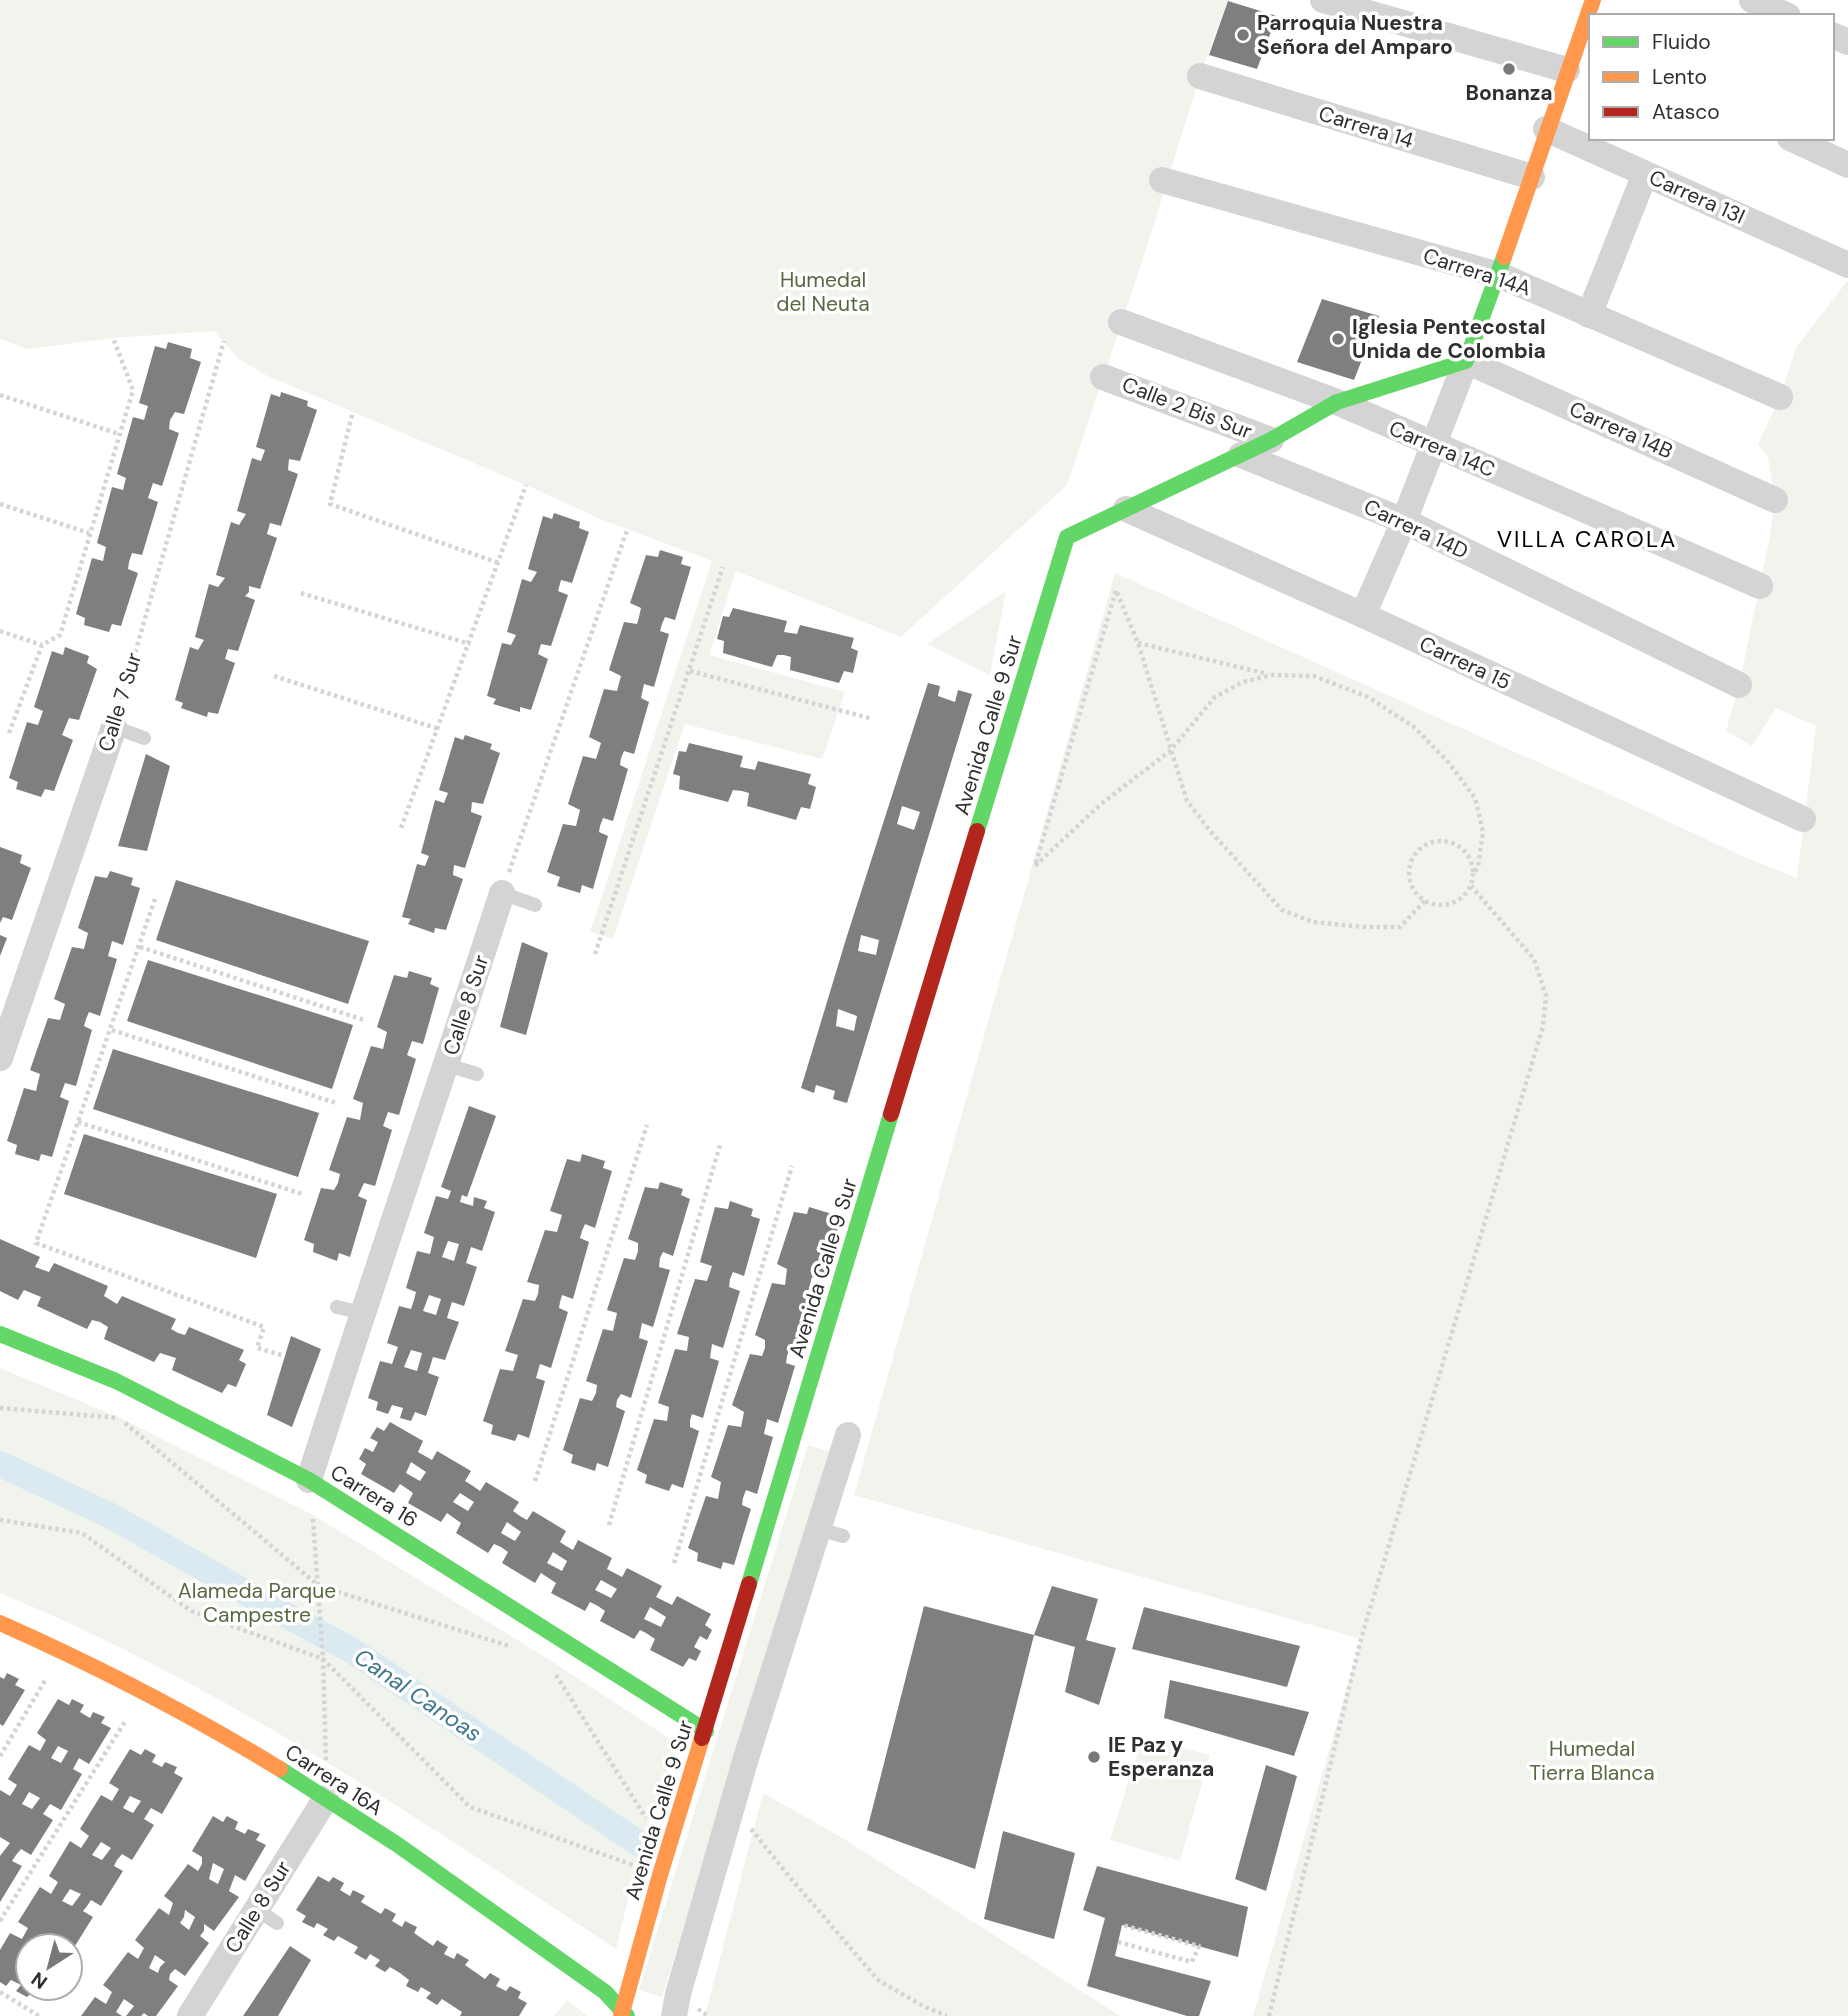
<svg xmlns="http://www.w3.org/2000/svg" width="1848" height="2016" font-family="'DM Sans',sans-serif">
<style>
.green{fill:#f1f4ed}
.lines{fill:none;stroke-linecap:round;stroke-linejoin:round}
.canal{stroke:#dbeaf0;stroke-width:26}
.building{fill:#7f7f7f;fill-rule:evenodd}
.path{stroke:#d4d4d4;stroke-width:4.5;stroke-dasharray:3.5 3.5;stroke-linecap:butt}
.lane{stroke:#d4d4d4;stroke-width:14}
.street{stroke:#d4d4d4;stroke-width:26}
.fast{stroke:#63d668;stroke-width:16}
.slow{stroke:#ff974d;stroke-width:16}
.jam{stroke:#b3261e;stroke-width:16}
.poi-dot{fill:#787878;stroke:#fff;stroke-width:2.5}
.labels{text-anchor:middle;stroke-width:7;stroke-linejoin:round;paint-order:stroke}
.poi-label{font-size:21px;font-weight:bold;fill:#2f2f2f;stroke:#fff;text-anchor:start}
.street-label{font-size:21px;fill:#2f2f2f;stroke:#fff}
.park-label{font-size:21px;fill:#56683f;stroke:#fff}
.neighbourhood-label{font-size:23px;letter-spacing:2px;fill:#000;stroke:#fff}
.water-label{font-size:23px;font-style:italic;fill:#42768c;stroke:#fff}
</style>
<rect width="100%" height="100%" fill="#fff"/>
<!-- green -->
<g class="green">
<path d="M0,0H1228L1200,76L1141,265L1067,485L901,637L736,571L709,655L845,692L822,759L685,724L613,939L590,932L712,561L603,520L526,485L263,374L238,358L214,331L113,338L28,349L0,339Z"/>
<path d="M1848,280V2016H1253L1361,1639L854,1495L1115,573L1620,799L1742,856L1797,878L1816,726L1776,708L1752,746L1726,731L1739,685L1769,541L1775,500L1768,457L1758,444L1780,397L1796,348Z"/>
<path d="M1006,591L990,675L927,644Z"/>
<path d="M0,1368L120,1418L313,1515L545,1657L677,1743L641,1845L616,1949C417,1818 221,1684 0,1593Z"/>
<path d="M808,1445L831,1452L662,1997L639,1990Z"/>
<path d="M1142,1738L1210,1755L1180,1861L1110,1840Z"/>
<path d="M763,1793L841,1837L1120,2016H705Z"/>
<path d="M567,2000L587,2016H554Z"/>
</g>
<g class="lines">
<!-- canal -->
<path class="canal" d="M0,1464L111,1516L273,1608L351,1650L641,1845"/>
</g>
<!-- building -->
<g class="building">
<path d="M1228,1L1277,16L1257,69L1209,55Z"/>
<path d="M1322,299L1379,316L1354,380L1297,362Z"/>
<path d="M168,342L192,349L190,358L201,362L184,414L175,412L170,420L169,429L179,433L162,486L153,483L148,498L158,502L142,555L132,553L129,562L128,569L138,573L121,626L112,624L109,632L84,625L85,618L76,614L92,558L103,561L106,547L97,543L112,487L123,490L126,478L117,474L133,417L144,420L148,406L139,403L155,346L166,349Z"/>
<path d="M281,392L308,401L307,406L317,410L300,461L289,459L288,470L298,474L281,526L270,523L267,534L277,538L260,589L249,586V592L245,596L255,600L238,651L228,649L225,659L235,663L218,714L208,712L207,717L181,708L183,703L175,700L190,647L198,650L204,640L195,637L209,584L218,587L225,578L216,575L231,522L239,525L246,514L237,511L252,458L261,461L265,450L256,447L271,394L280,397Z"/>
<path d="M554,513L580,522L579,528L589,532L572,583L561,580L558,591L568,595L551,646L541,644L538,654L548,659L531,710L520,707V712L493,704L496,699L487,696L502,643L511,645L516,635L507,632L522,579L531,582L537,572L528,569L543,516L552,519Z"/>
<path d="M660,550L683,557L681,564L691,567L675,620L665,617L662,624L660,631L669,634L654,687L644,684L641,698L649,702L634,754L624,751L621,758L620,765L628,769L613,821L603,818L600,826L599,832L608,836L593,889L582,885L580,893L557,886L560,877L547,872L563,824L576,826L580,810L568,804L583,756L596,759L601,743L589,737L604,689L617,691L621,676L609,670L624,622L637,624L639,617L641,608L630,603L646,555L658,557Z"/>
<path d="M733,608L787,621L784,632L797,634L800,625L854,638L851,648L858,651L853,673L844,671L839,683L790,670L791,657L784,655H777L772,667L723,653L724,641L717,639L723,616L729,617Z"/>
<path d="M65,647L89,656L87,663L97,669L79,720L69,718L62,735L73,740L54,791L45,789L41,797L16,789L18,782L9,778L27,722L38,725L43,711L34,707L52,651L63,655Z"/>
<path d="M928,683L940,686L938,696L955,702L958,690L972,694L847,1103L833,1099L835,1091L816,1085L814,1093L801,1088L846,939ZM902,806L920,812L914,830L897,824ZM861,935L879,940L876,955L858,951ZM838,1009L857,1016L854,1031L836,1026Z"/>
<path d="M465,735L492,744L490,749L500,753L483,804L472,802L471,812L482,816L465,868L454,865L453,875L463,879L446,930L435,928L434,933L408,924L411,919L402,917L417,864L425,866L429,856L421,853L435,800L444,803L448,793L439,790L455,737L463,740Z"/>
<path d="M689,743L743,756L740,767L755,770L758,761L811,774L808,784L816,787L810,809L801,807L796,820L747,806L749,793L742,791L733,790L728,802L679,789L680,776L673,774L679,751L686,752Z"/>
<path d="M146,754L170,766L147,851L118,846Z"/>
<path d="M0,847L22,855L20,863L31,868L12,920L3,917L0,923Z"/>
<path d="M110,871L133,878L131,885L140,888L123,945L112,941L110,949L108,956L117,959L100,1016L89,1012L86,1019L84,1026L92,1030L76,1086L65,1083L62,1091L60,1097L69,1101L52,1157L41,1154L39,1161L15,1154L17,1145L7,1141L24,1088L36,1091L40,1074L30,1070L48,1018L60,1020L65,1004L54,999L72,947L84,949L88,933L78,928L95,876L107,878Z"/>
<path d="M176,880L369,941L348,1004L156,940Z"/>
<path d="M0,935L7,938L0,956Z"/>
<path d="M522,942L548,953L526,1035L500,1027Z"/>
<path d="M148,960L353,1025L332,1089L127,1021Z"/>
<path d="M409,971L432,978L430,984L439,988L423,1044L412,1041L407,1055L416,1059L399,1115L388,1112L383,1126L392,1130L375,1186L364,1183L358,1196L367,1200L350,1257L339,1253L337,1261L313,1252L314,1244L304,1240L321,1188L334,1190L338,1183L340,1174L329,1170L347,1117L360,1120L363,1103L353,1099L371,1046L383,1049L387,1032L377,1027L394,975L407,978Z"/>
<path d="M113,1049L319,1113L298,1177L93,1109Z"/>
<path d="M469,1106L496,1116L467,1197L462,1195L460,1202L473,1206L474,1197L487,1201L484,1208L495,1212L482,1251L471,1247L466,1263L477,1267L464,1306L452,1302L449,1311L447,1318L459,1322L445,1360L433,1357L428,1373L439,1377L426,1416L415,1412L411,1421L400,1418L403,1408L392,1405L388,1414L376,1410L378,1402L368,1398L380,1361L392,1364L398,1347L387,1343L399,1306L411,1309L414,1300L416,1292L406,1288L417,1251L430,1254L434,1237L424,1233L436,1196L448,1199L451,1191L441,1187ZM448,1241L459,1244L454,1261L442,1257ZM429,1295L441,1299L436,1315L423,1311ZM411,1350L422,1353L417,1371L404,1367Z"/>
<path d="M84,1134L277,1194L256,1258L64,1194Z"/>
<path d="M582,1154L605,1161L603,1168L612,1171L595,1228L585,1224L582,1231L580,1238L589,1242L573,1299L562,1295L560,1302L559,1308L568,1312L551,1368L540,1364L536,1378L545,1381L529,1438L518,1434L515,1441L491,1434L493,1425L483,1421L500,1369L513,1371L518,1355L505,1351L523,1299L535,1301L538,1294L539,1285L527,1282L545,1230L557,1232L562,1215L550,1211L567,1159L580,1162Z"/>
<path d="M660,1182L683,1189L681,1195L690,1199L673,1256L663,1252L660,1258L659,1267L670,1270L653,1327L642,1323L639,1338L648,1341L631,1398L621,1394L617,1400L616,1407L625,1411L608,1467L597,1463L595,1471L571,1463L573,1455L563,1450L580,1398L592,1401L596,1393L597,1385L586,1381L603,1329L613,1331L617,1313L607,1310L624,1258L635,1260L638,1251V1243L628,1239L645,1187L658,1189Z"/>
<path d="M730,1201L753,1209L751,1216L760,1219L744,1276L733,1272L730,1279L729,1287L740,1291L723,1348L712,1344L710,1358L719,1361L703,1418L692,1414L690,1420V1427L699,1431L683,1488L672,1484L669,1491L645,1483L647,1475L637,1470L654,1419L667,1421L669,1407L658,1403L675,1349L687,1351L689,1337L677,1334L695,1279L707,1281L712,1266L700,1262L715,1207L728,1209Z"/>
<path d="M809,1207L832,1214L830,1221L839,1225L822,1281L812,1277L808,1292L818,1296L801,1352L790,1348L787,1356L786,1363L795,1366L778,1423L767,1419L764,1434L773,1437L757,1494L746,1490L743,1498L742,1505L751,1509L734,1565L723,1562L721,1569L697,1561L698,1553L688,1548L706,1496L718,1499L721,1482L711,1477L728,1425L741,1427L744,1412L732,1405L750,1354L762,1356L765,1348V1340L755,1335L772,1283L785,1285L787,1269L777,1264L794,1212L807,1214Z"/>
<path d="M0,1239L40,1257L35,1267L49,1272L54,1263L108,1286L104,1296L117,1304L122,1296L176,1319L171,1329L178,1333L185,1335L189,1327L244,1350L239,1360L246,1364L236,1387L228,1384L222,1393L172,1370L176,1358L160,1353L154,1362L104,1339L108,1327L100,1322L92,1320L87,1329L37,1306L41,1297L24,1290L18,1300L0,1291Z"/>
<path d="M291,1336L321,1349L292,1427L267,1415Z"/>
<path d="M390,1422L423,1441L418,1452L432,1460L437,1451L471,1471L465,1481L473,1486L480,1491L486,1482L519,1502L513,1511L520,1516L527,1520L533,1511L566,1531L560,1542L566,1546L573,1550L578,1540L612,1558L607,1569L622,1577L627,1568L662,1586L656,1597L672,1605L677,1596L711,1614L705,1625L712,1630L707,1640L700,1636L694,1647L701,1651L696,1661L689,1658L683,1667L650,1650L655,1639L646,1633L640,1630L634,1639L600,1621L605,1611L598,1606L590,1602L585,1611L551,1593L556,1583L541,1573L535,1583L502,1563L508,1552L501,1547L494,1544L488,1553L456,1533L461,1523L447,1513L441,1522L408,1503L413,1493L406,1488L400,1484L394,1493L361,1474L366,1464L359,1459L365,1448L373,1452L378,1442L370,1438L377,1427L384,1431ZM411,1462L426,1472L420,1481L406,1473ZM460,1493L474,1502L468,1511L453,1502ZM507,1522L521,1532L515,1541L501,1533ZM553,1552L567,1561L562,1571L547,1563ZM601,1580L617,1589L611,1598L595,1590ZM650,1607L666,1617L661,1627L644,1619Z"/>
<path d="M1052,1586L1098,1599L1086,1640L1116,1648L1099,1705L1065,1692L1075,1647L1034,1635Z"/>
<path d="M924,1606L1034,1635L975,1869L867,1830Z"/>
<path d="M1144,1607L1300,1646L1287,1687L1132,1649Z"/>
<path d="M7,1673L19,1679L15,1685L25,1690L3,1726L0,1724V1677L4,1679Z"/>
<path d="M1170,1680L1309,1712L1294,1756L1164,1718Z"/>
<path d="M58,1699L69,1705L72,1699L84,1705L80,1712L90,1718L93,1712L105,1717L101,1723L111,1728L89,1764L79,1758L73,1769L82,1774L61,1810L50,1804L43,1814L53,1820L31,1855L21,1849L16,1855L12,1861L22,1866L0,1902V1856L10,1843L0,1837V1790L10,1796L14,1790L17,1785L8,1779L29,1745L40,1751L46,1740L37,1733ZM58,1746L68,1751L61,1763L51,1758ZM29,1792L40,1798L32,1809L22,1804Z"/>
<path d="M130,1749L141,1755L145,1749L156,1755L152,1762L162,1767L165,1762L177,1767L174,1773L183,1778L162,1814L151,1808L144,1819L154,1825L132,1860L122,1854L117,1860L114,1866L123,1871L101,1906L91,1900L87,1906L83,1911L93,1917L70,1954V1946H46L50,1940L40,1934L33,1946H28V1988H48L42,1998L32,1992L27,1997L16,1991L21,1985L11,1980L6,1986L0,1982V1950L10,1933L22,1939L28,1928L18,1922L40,1887L51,1894L58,1882L49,1876L70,1841L81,1848L89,1836L80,1829L101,1795L112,1801L119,1789L109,1783ZM130,1796L141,1801L133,1813L123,1808ZM101,1842L111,1848L102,1860L92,1855ZM70,1889L81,1894L72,1906L62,1901Z"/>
<path d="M1266,1765L1297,1776L1266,1891L1235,1879Z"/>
<path d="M213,1816L223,1822L227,1816L238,1822L235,1829L245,1834L248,1829L260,1834L256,1840L266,1845L245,1881L235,1875L229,1891L239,1897L214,1931L204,1924V1931L200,1936L209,1943L185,1976L175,1969L170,1974L169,1980L178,1986L156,2016H148L144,2013L141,2016H126L134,2006L124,1999L116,2012L122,2016H81L95,1997L106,2004L112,1992L103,1985L128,1952L138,1959L144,1948L135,1940L159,1908L169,1915L173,1903L164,1896L188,1864L198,1871L202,1864V1857L192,1851ZM213,1863L224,1869L218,1884L209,1879ZM185,1910L195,1917L189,1930L180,1923L184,1917ZM155,1955L165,1962L160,1967L158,1973L149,1968Z"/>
<path d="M1003,1831L1075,1853L1054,1939L984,1919Z"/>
<path d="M1097,1866L1248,1907L1238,1957L1122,1925L1115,1956L1211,1981L1199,2016H1187L1087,1986L1105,1918L1083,1910Z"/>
<path d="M318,1876L329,1882L333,1877L344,1883L340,1890L350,1896L353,1890L365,1896L361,1902L381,1914L385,1908L396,1914L392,1921L402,1927L405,1921L417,1927L414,1933L433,1946L437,1940L448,1947L444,1954L454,1959L457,1953L469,1960L465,1965L485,1979L490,1973L500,1979L496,1986L506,1991L510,1986L521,1992L518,1998L527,2003L519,2016H460L462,2012L442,1999L437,2005L426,1998L431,1993L421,1987L418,1992L406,1986L409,1980L400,1973L390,1967L385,1972L375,1966L380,1960L370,1954L366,1960L354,1953L358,1947L338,1936L334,1941L323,1935L328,1929L317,1923L314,1928L302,1922L306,1916L296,1910Z"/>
<path d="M290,1946L311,1960L278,2016H243Z"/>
</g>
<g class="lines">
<!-- path -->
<g class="path">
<path d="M0,395L119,434"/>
<path d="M352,415L330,504L499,563"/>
<path d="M0,504L89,533"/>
<path d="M301,593L470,644"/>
<path d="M0,631L42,645"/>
<path d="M1138,643L1268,674"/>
<path d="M690,671L873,719"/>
<path d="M274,676L439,729"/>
<path d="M120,706L224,341"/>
<path d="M9,733L42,645L60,635L133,390L113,338"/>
<path d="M401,828L526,485"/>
<circle cx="1441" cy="873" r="32"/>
<path d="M509,872L627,530"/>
<path d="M155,899L36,1243L264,1327L257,1348L285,1356"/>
<path d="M1425,901L1400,927H1363L1313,922L1282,910L1211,832L1187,801L1138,643L1116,590L1035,866L1101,804L1170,751L1215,697L1243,682L1272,675L1314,676L1368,697L1414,727L1449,763L1475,798L1483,832L1478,867L1473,875"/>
<path d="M140,947L364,1020"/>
<path d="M595,954L723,567"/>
<path d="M112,1030L336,1103"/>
<path d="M78,1122L302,1194"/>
<path d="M0,1408L118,1418"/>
<path d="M125,1423L319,1586L509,1646"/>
<path d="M535,1481L647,1125"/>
<path d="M313,1519L323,1659L326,1762"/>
<path d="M0,1520L82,1533L191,1611L323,1659L470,1807L633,1865"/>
<path d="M609,1525L720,1145"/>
<path d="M674,1563L792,1166"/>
<path d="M556,1675L646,1818"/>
<path d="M0,1756L46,1679"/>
<path d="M751,1829L788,1875L878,1980L923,2006L947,2016"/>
<path d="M0,1921L126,1720"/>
<path d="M1118,1942L1192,1962L1199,1946L1122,1925"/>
<path d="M0,1992L39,2016"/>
<path d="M698,2009L708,2016"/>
<path d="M1269,2016L1361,1639L1543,1026L1546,996L1534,959L1471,886"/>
</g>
<!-- lane -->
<g class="lane">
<path d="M114,727L144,738"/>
<path d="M502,893L535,905"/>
<path d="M447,1065L477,1074"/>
<path d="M337,1307L362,1313"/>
<path d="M819,1529L843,1536"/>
<path d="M256,1909L277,1923"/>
</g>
<!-- street -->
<g class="street">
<path d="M1323,0L1567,70"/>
<path d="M1752,0L1788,16"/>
<path d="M1832,35L1848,42"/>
<path d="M1200,76L1532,177"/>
<path d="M1546,129L1848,265"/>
<path d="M1790,138L1848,165"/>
<path d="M1162,180L1499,275L1780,397"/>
<path d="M1589,315L1645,174"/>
<path d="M1121,322L1337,402L1760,586"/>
<path d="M1103,377L1271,440"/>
<path d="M1241,455L1404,521L1739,685"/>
<path d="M1126,509L1363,615L1803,819"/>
<path d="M1363,615L1404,521L1466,361L1775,500"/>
<path d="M0,1058L114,727"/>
<path d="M309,1480C371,1284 439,1089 502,893"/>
<path d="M190,2016L326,1798"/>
<path d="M674,2016L678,1994L746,1758L848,1435"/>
</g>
<!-- fast -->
<g class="fast">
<path d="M977,831L1067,537L1271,440L1337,402L1466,361L1504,257"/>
<path d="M0,1334L116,1381L309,1480L706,1731"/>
<path d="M749,1584L891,1114"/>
<path d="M280,1769L398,1845L605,1992L627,2016"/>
</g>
<!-- slow -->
<g class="slow">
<path d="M1504,257L1593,0"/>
<path d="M0,1623C97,1666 190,1714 280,1769"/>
<path d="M621,2016L660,1875L702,1738"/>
</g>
<!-- jam -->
<g class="jam">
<path d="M891,1114L977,831"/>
<path d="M702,1738L749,1584"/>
</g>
</g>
<!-- markers -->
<g class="poi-dot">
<circle cx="1243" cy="35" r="7"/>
<circle cx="1509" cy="69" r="7"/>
<circle cx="1338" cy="339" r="7"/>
<circle cx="1094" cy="1757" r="7"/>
</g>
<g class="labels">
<!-- poi labels -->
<g class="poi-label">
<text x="1257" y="30">Parroquia Nuestra<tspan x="1257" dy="24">Señora del Amparo</tspan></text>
<text x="1509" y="100" text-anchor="middle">Bonanza</text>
<text x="1352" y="334">Iglesia Pentecostal<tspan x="1352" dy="24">Unida de Colombia</tspan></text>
<text x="1108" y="1752">IE Paz y<tspan x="1108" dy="24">Esperanza</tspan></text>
</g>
<!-- street labels -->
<g class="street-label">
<text transform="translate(1366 127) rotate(17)" y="7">Carrera 14</text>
<text transform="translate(1697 197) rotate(24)" y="7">Carrera 13I</text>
<text transform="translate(1477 272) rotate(18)" y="7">Carrera 14A</text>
<text transform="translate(1187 408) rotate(21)" y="7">Calle 2 Bis Sur</text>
<text transform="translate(1621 430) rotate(24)" y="7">Carrera 14B</text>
<text transform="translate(1442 449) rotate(23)" y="7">Carrera 14C</text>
<text transform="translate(1416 529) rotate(25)" y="7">Carrera 14D</text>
<text transform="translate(1465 663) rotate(25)" y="7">Carrera 15</text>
<text transform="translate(120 702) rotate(-73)" y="7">Calle 7 Sur</text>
<text transform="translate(988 725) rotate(-73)" y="7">Avenida Calle 9 Sur</text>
<text transform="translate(466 1005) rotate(-72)" y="7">Calle 8 Sur</text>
<text transform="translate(823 1268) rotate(-73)" y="7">Avenida Calle 9 Sur</text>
<text transform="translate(374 1496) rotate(32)" y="7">Carrera 16</text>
<text transform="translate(334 1780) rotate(33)" y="7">Carrera 16A</text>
<text transform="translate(659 1810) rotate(-73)" y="7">Avenida Calle 9 Sur</text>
<text transform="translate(258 1907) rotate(-58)" y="7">Calle 8 Sur</text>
</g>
<!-- park labels -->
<g class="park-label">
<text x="823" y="287">Humedal<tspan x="823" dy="24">del Neuta</tspan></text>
<text x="257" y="1598">Alameda Parque<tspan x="257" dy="24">Campestre</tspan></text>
<text x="1592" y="1756">Humedal<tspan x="1592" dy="24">Tierra Blanca</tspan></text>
</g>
<!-- neighbourhood labels -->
<g class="neighbourhood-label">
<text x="1587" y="547">VILLA CAROLA</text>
</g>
<!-- water labels -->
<g class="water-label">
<text transform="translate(418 1695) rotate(34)" y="8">Canal Canoas</text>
</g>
</g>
<!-- legend -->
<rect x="1589" y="14" width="245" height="126" fill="#ffffff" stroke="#acacac" stroke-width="2"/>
<rect x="1603" y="37" width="35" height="10" fill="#63d668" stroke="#acacac" stroke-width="2"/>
<text x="1652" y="49" font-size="21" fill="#2f2f2f">Fluido</text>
<rect x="1603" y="72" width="35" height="10" fill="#ff974d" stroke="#acacac" stroke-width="2"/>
<text x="1652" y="84" font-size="21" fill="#2f2f2f">Lento</text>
<rect x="1603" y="107" width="35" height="10" fill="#b3261e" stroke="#acacac" stroke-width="2"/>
<text x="1652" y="119" font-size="21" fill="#2f2f2f">Atasco</text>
<!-- north arrow -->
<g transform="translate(49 1967) rotate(216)"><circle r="33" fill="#ffffff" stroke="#acacac" stroke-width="2"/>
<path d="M0-5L12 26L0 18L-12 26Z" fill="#787878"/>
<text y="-10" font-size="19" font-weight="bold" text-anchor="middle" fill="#2f2f2f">N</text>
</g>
</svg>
